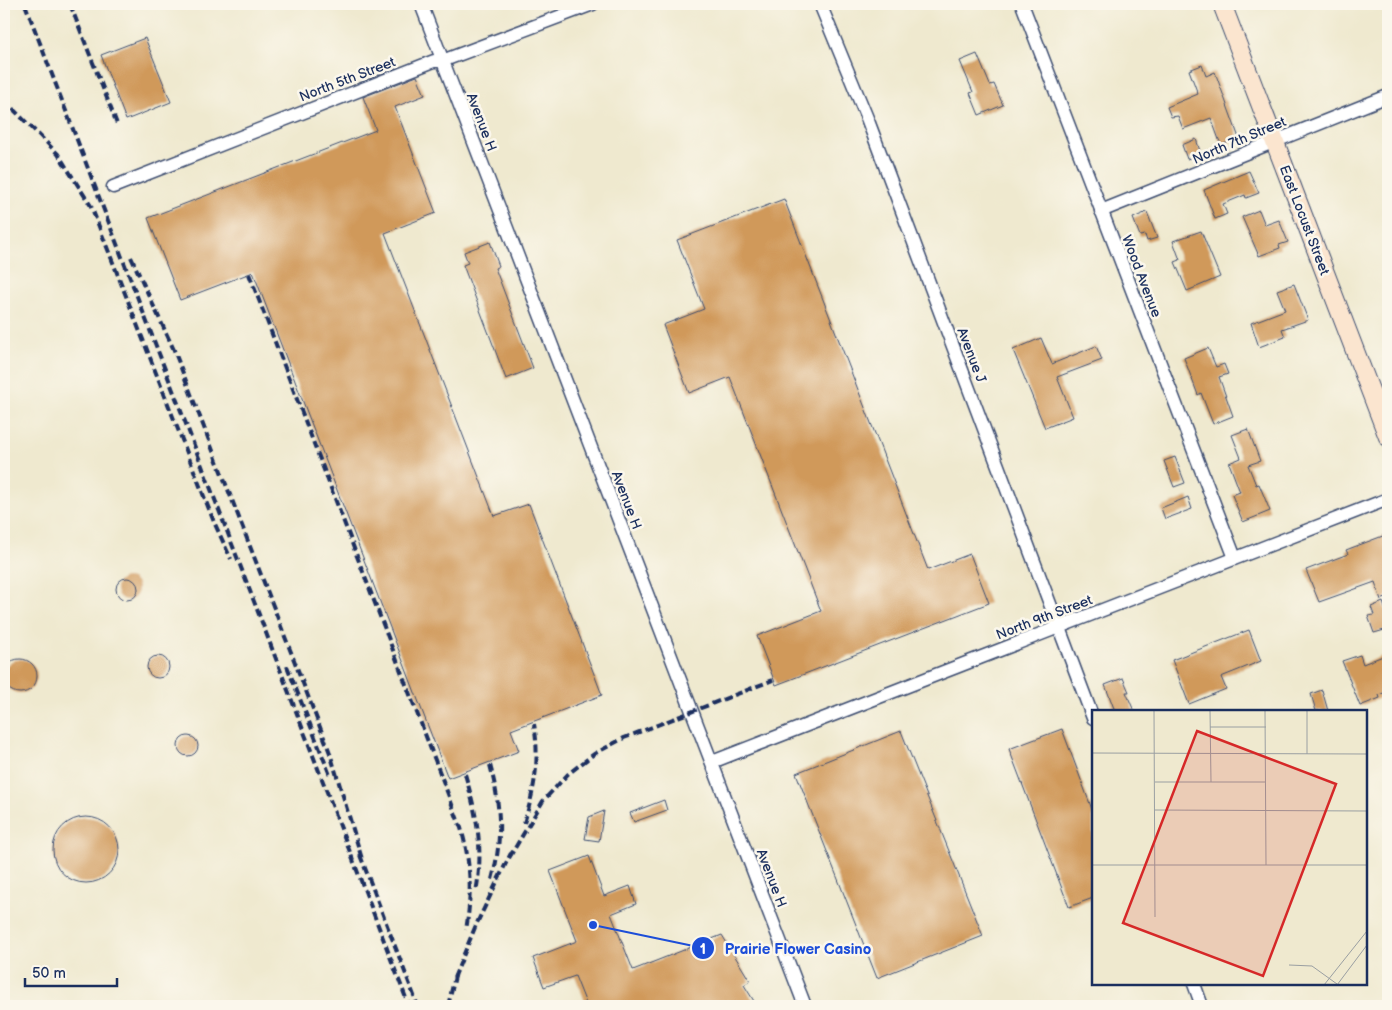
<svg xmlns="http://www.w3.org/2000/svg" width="1392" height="1010" font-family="'Balsamiq Sans',sans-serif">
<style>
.building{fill:#d0995a}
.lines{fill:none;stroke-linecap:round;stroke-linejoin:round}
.street-casing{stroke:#3b4b6f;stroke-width:15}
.secondary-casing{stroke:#3b4b6f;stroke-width:20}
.street{stroke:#fff;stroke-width:12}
.secondary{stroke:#fbe5cf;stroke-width:18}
.rail{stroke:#1b2f5e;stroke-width:4;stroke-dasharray:8 4;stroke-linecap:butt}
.labels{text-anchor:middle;stroke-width:5;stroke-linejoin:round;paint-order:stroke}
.street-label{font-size:14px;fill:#1b2f5e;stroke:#fbf7ec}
.inset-road{fill:none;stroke:#9a9fa2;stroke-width:1}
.view{fill:#d62828;fill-opacity:0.15;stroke:#d62828;stroke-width:2.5}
.inset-edge{fill:none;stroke:#1b2f5e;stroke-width:2.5}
.leader{fill:none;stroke:#1d4ed8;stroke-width:2}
.callout-dot{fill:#1d4ed8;stroke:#fbf7ec;stroke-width:2}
.mark-label{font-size:15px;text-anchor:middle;font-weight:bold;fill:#fff}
.callout-label{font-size:15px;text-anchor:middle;font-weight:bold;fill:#1d4ed8;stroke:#fbf7ec;stroke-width:5;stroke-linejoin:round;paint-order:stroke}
</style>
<rect width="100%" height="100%" fill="#fbf7ec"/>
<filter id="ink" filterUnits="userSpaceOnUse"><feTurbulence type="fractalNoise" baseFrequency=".02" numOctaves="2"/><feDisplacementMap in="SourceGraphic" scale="10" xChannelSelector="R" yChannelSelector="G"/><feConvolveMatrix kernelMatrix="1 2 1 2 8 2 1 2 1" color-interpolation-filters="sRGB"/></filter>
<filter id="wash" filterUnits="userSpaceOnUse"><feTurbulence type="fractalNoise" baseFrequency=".0096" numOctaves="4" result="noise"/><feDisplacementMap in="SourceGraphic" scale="20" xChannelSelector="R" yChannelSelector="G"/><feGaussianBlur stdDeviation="1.12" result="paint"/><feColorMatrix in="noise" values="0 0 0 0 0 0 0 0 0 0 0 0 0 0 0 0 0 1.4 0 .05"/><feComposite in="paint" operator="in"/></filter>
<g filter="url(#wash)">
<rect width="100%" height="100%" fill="#efe9cf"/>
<g id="blocks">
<!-- building -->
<g class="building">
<path d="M145,38L171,102L126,120L101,55Z"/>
<path d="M977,54L990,85L994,84L1003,105L979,115L970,93L973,92L960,61Z"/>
<path d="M1202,65L1206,76L1215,72L1239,138L1221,145L1211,118L1183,129L1178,116L1171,117L1167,107L1198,94L1189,70Z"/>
<path d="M417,76L425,95L395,107L436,213L385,233L494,516L529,504L602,695L511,730L519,751L448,778L253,272L180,300L148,218L376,130L363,97Z"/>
<path d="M1196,139L1201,154L1187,159L1182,145Z"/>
<path d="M1249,171L1259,193L1246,198L1245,195L1223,204L1227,214L1215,219L1204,190Z"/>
<path d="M784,199L928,570L970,554L989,603L776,685L757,636L821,611L730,377L689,393L663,325L704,309L677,240Z"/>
<path d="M1259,210L1265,225L1279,220L1288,242L1279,245L1280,248L1259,256L1242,217Z"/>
<path d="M1147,212L1157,238L1147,241L1145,235L1140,236L1133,218Z"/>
<path d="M1201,231L1220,277L1187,291L1175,262L1180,260L1173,241Z"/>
<path d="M490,242L499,266L495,268L533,368L506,379L463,265L468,263L464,252Z"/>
<path d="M1294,284L1308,320L1282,329L1285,337L1259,347L1251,323L1285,310L1277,290Z"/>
<path d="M1041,338L1052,364L1096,346L1102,360L1057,377L1073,417L1045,428L1013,350Z"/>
<path d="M1208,348L1216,367L1224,364L1228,374L1219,377L1233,416L1213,424L1201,393L1198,395L1184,358Z"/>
<path d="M1248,429L1260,461L1248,465L1256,485L1259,484L1270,511L1243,522L1232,495L1240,492L1229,463L1241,458L1232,435Z"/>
<path d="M1175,457L1185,483L1174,487L1164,461Z"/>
<path d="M1188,497L1192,509L1165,519L1161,508Z"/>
<path d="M1388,534V597L1381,600L1375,582L1319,602L1306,570L1348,554L1346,550Z"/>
<circle cx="127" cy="589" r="11"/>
<path d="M1383,602L1388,617V629L1374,633L1368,616L1374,615L1371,607Z"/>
<path d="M1249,630L1261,661L1221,677L1226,689L1189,704L1172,660Z"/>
<path d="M1388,654V691L1379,695L1380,698L1360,706L1342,661L1360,655L1363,664Z"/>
<circle cx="158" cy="667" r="11"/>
<circle cx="20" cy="676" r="17"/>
<path d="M1123,678L1129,692H1126L1134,711H1115L1105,685Z"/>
<path d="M1322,690L1328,711H1316L1311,694Z"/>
<path d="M1062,729L1093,812V898L1069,907L1009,749Z"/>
<path d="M901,731L983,936L877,978L796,773Z"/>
<circle cx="188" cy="746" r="10"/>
<path d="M664,800L667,810L634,822L630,813Z"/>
<path d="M604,811L599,841L585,839L589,817Z"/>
<circle cx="86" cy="850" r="33"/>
<path d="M589,856L604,896L630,886L636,904L611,914L633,970L722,935L750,981L744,985L757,1006H587L575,976L544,987L533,958L577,941L550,871Z"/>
</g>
</g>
</g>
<g filter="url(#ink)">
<use href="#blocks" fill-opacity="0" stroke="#3b4b6f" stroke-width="1"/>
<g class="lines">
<!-- street casing -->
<g class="street-casing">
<g id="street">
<path d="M421,4L805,1006"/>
<path d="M820,4L867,118L1093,718"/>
<path d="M1022,4L1235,558"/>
<path d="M113,187L434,61H442L593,4"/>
<path d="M1101,211L1388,96"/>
<path d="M712,762L1388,499"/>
<path d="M1194,984L1202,1006"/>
</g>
</g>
<!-- secondary casing -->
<g class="secondary-casing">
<path id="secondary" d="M1222,4L1388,437"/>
</g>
<!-- street -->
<use href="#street" class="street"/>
<!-- secondary -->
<use href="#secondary" class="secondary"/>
<!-- rail -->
<g class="rail">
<path d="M25,4L409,1006"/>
<path d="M70,4L117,124"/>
<path d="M4,100L58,154L91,206L214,522L231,559"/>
<path d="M131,257L174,350L330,753L362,859"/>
<path d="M249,274L461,828C471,863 472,894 466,930"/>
<path d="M287,666L330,775"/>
<path d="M490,765C501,806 503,841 491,883"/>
<path d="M465,774C477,815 484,850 476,892"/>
<path d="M524,823C535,789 540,759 534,724"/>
<path d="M360,855L418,1006"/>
<path d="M509,858L543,801L568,774L594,754L624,738L773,680"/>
<path d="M454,978L476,925L511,853"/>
<path d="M448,1006L456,972"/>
</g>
</g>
</g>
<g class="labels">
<!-- street labels -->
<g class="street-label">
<text transform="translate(347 79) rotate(-21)" y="5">North 5th Street</text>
<text transform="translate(482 122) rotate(69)" y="5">Avenue H</text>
<text transform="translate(1239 140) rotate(-23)" y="5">North 7th Street</text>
<text transform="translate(1305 220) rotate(69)" y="5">East Locust Street</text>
<text transform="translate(1142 276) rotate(69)" y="5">Wood Avenue</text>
<text transform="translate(972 355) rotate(69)" y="5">Avenue J</text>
<text transform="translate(627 500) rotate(69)" y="5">Avenue H</text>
<text transform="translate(1044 617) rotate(-21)" y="5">North 9th Street</text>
<text transform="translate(772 878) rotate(69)" y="5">Avenue H</text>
</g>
</g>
<!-- overview -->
<g transform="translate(1092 710)">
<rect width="275" height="275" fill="#efe9cf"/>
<path class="inset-road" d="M62,0L63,207M118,0L119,72M173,0L174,155M118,17H174M0,43L275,44M215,44V0M63,72H174M63,100L274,101M0,155H275M197,255L220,256L245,274M232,275L275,221M245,275L275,235"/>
<path class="view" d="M105,21L244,74L171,266L31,213Z"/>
<rect width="275" height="275" class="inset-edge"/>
</g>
<!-- callouts -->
<path class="leader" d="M593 925L703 948"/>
<g class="callout-dot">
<circle cx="593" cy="925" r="5"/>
<circle cx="703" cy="948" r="12"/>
</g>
<g class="mark-label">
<text x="703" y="954">1</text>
</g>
<g class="callout-label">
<text x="798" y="954">Prairie Flower Casino</text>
</g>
<!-- margin -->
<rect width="1392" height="1010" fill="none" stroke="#fbf7ec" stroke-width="20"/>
<!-- scale -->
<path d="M25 978v8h92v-8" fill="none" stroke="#1b2f5e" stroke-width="2.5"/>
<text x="32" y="978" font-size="15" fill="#1b2f5e" stroke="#fbf7ec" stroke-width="4" paint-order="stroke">50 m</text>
</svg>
